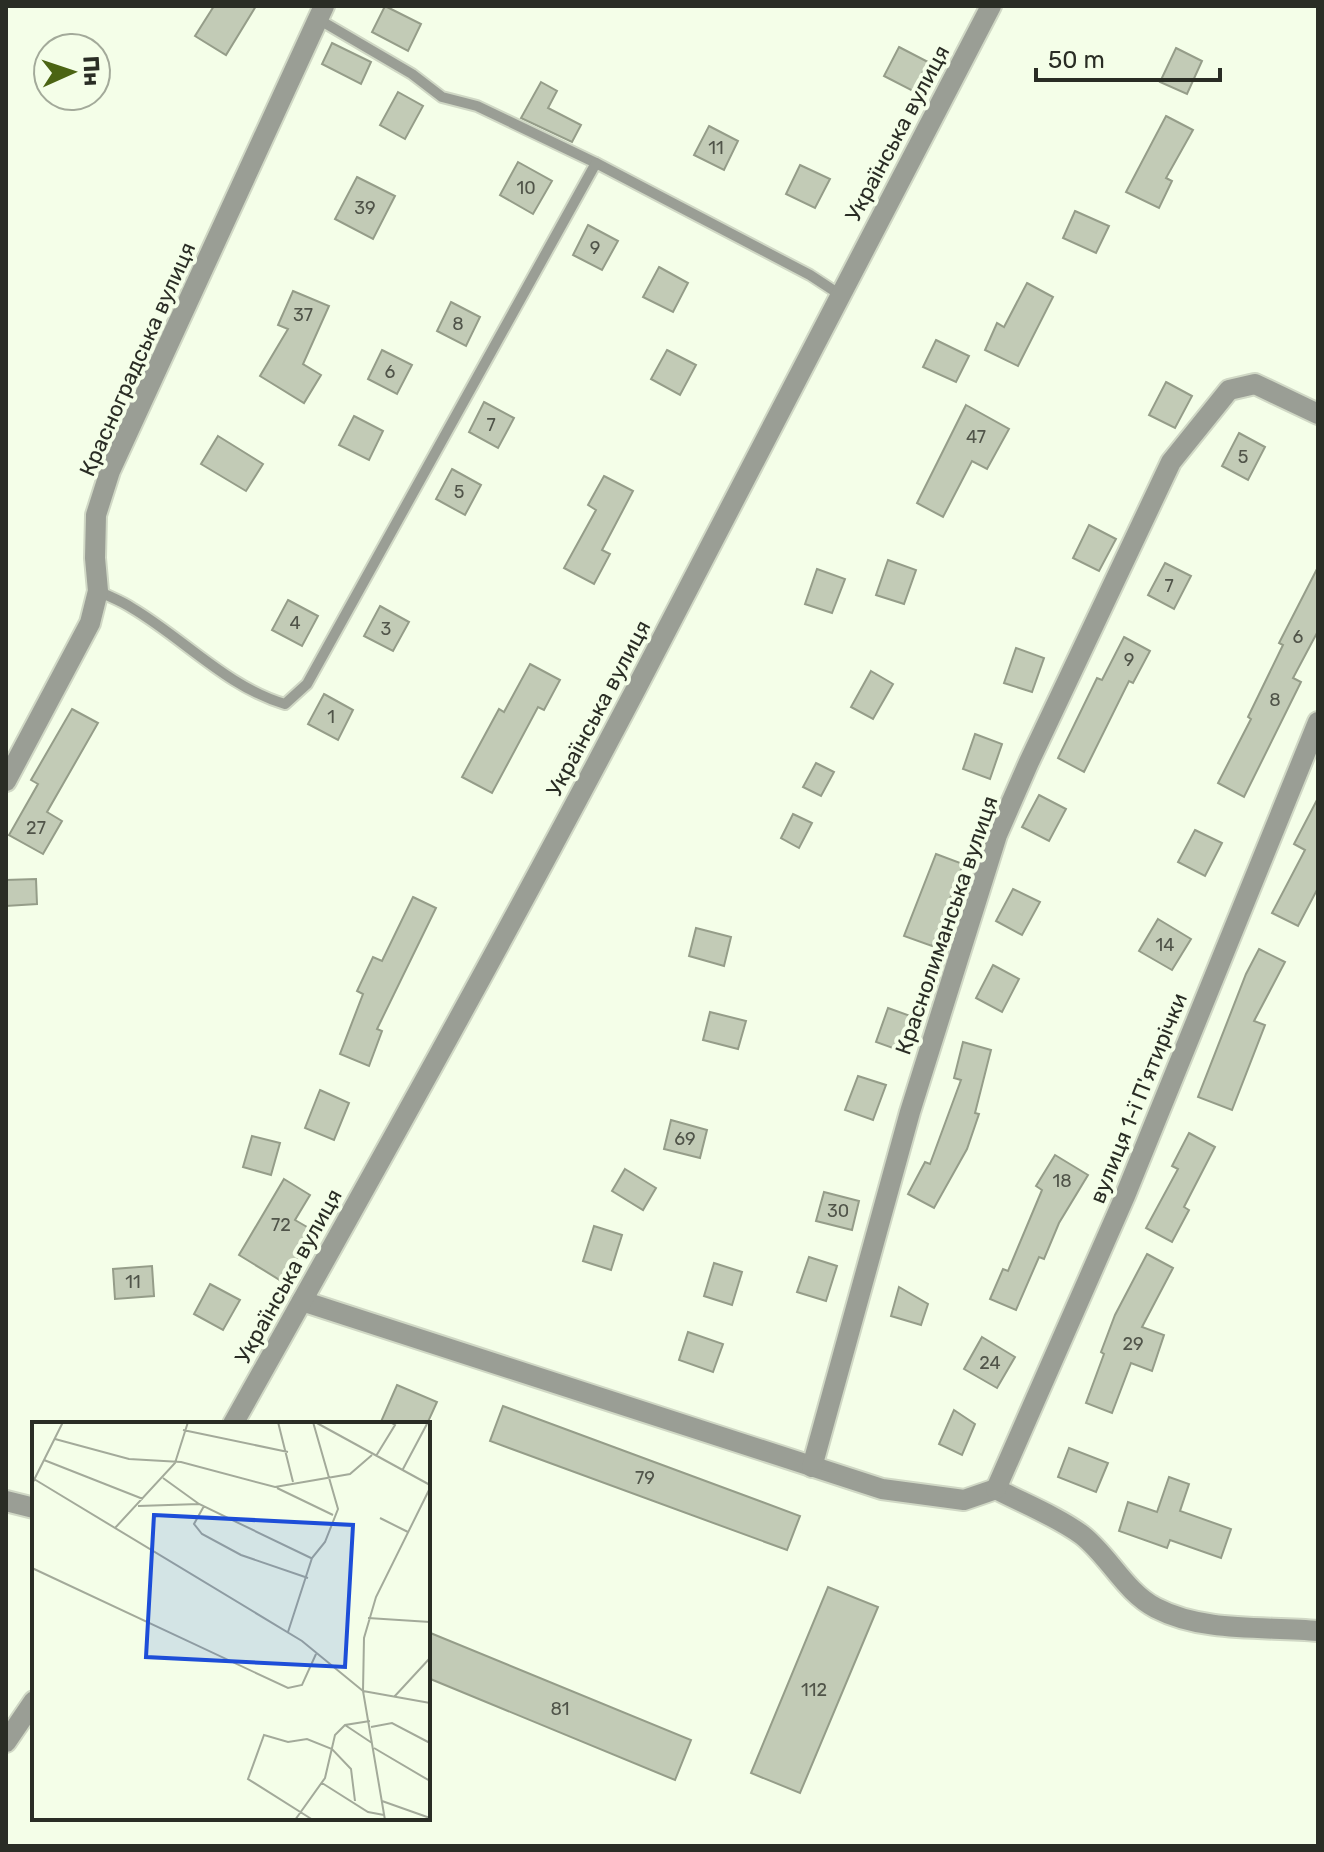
<svg xmlns="http://www.w3.org/2000/svg" width="1324" height="1852" font-family="Rubik,sans-serif">
<style>
.building{fill:#c2cbb6;stroke:#959d89;stroke-width:2}
.lines{fill:none;stroke-linecap:round;stroke-linejoin:round}
.service-casing{stroke:#d0d8c5;stroke-width:14}
.minor-casing{stroke:#d0d8c5;stroke-width:24}
.tertiary-casing{stroke:#d0d8c5;stroke-width:24}
.service{stroke:#9a9e95;stroke-width:10}
.minor{stroke:#9a9e95;stroke-width:20}
.tertiary{stroke:#9a9e95;stroke-width:20}
.labels{text-anchor:middle;stroke-width:8;stroke-linejoin:round;paint-order:stroke}
.number-label{font-size:18px;fill:#505449}
.street-label{font-size:22px;fill:#2a2d25;stroke:#f4fee8}
.inset-road{fill:none;stroke:#a3aa9a;stroke-width:2}
.view{fill:#1d4ed8;fill-opacity:0.15;stroke:#1d4ed8;stroke-width:4}
.inset-edge{fill:none;stroke:#2a2d25;stroke-width:4}
</style>
<rect width="100%" height="100%" fill="#f4fee8"/>
<!-- building -->
<g class="building">
<path d="M214,6H256L226,55L195,36Z"/>
<path d="M385,6L421,24L408,51L372,32Z"/>
<path d="M332,43L371,62L361,84L322,64Z"/>
<path d="M899,47L928,62L913,91L884,76Z"/>
<path d="M1176,48L1202,61L1187,94L1160,82Z"/>
<path d="M541,82L557,91L548,108L581,125L572,142L521,118Z"/>
<path d="M398,92L423,106L405,139L380,125Z"/>
<path d="M1166,116L1193,130L1166,178L1172,181L1159,208L1126,192Z"/>
<path d="M709,126L738,141L724,170L694,155Z"/>
<path d="M518,162L552,181L533,214L500,195Z"/>
<path d="M800,165L830,179L815,208L786,194Z"/>
<path d="M357,177L395,196L373,239L335,219Z"/>
<path d="M1075,211L1109,226L1096,253L1063,238Z"/>
<path d="M588,225L618,241L602,270L573,255Z"/>
<path d="M659,267L688,283L673,312L643,297Z"/>
<path d="M1027,283L1053,297L1018,366L985,350L997,323L1004,327Z"/>
<path d="M293,291L329,306L303,364L321,375L304,403L260,376L288,329L278,325Z"/>
<path d="M451,302L480,317L466,346L437,331Z"/>
<path d="M936,340L969,356L956,382L923,367Z"/>
<path d="M382,350L412,365L397,394L368,379Z"/>
<path d="M667,350L696,365L680,395L651,379Z"/>
<path d="M1166,382L1192,396L1175,428L1149,415Z"/>
<path d="M484,402L514,418L498,448L469,432Z"/>
<path d="M966,405L1009,429L987,469L972,461L943,517L917,503Z"/>
<path d="M354,416L383,431L369,460L339,445Z"/>
<path d="M1239,433L1265,447L1248,480L1222,466Z"/>
<path d="M218,436L263,464L246,491L201,464Z"/>
<path d="M452,469L481,485L465,515L436,499Z"/>
<path d="M604,476L633,491L602,550L610,554L594,584L564,568L596,510L588,505Z"/>
<path d="M1089,525L1116,539L1099,571L1073,558Z"/>
<path d="M888,560L916,570L904,604L876,595Z"/>
<path d="M1165,563L1191,576L1174,609L1148,595Z"/>
<path d="M1318,567V631L1293,678L1301,682L1244,797L1218,783L1251,719L1248,717L1283,645L1279,643Z"/>
<path d="M817,569L845,579L832,613L805,604Z"/>
<path d="M288,600L318,616L302,646L272,630Z"/>
<path d="M380,606L409,622L393,651L364,636Z"/>
<path d="M1124,637L1150,651L1133,683L1129,681L1084,772L1058,758L1097,678L1102,680Z"/>
<path d="M1016,648L1044,658L1032,692L1004,683Z"/>
<path d="M530,664L560,680L544,710L538,707L492,793L462,777L499,709L504,712Z"/>
<path d="M871,671L893,684L873,719L851,707Z"/>
<path d="M324,694L353,710L338,740L308,724Z"/>
<path d="M72,709L98,723L47,812L62,821L43,854L9,835L38,784L31,780Z"/>
<path d="M975,734L1002,744L990,779L963,769Z"/>
<path d="M816,763L834,772L821,796L803,787Z"/>
<path d="M1039,795L1066,809L1049,841L1022,827Z"/>
<path d="M1318,798V888L1298,926L1272,913L1305,850L1294,844Z"/>
<path d="M793,814L812,823L799,848L781,838Z"/>
<path d="M1195,830L1222,843L1205,876L1178,862Z"/>
<path d="M936,854L963,864L932,946L904,936Z"/>
<path d="M36,879L37,904L6,906V880Z"/>
<path d="M1013,889L1040,902L1022,935L996,921Z"/>
<path d="M413,897L436,908L377,1029L382,1031L369,1066L340,1054L363,994L357,991L373,957L382,961Z"/>
<path d="M1158,919L1191,939L1172,970L1139,951Z"/>
<path d="M696,928L731,937L724,966L689,956Z"/>
<path d="M1259,949L1285,962L1254,1021L1265,1025L1232,1110L1198,1097L1246,974Z"/>
<path d="M993,965L1019,979L1002,1012L976,998Z"/>
<path d="M888,1008L916,1018L904,1052L876,1042Z"/>
<path d="M710,1012L746,1021L738,1049L703,1040Z"/>
<path d="M963,1042L991,1050L975,1113L979,1114L967,1149L934,1208L908,1194L925,1162L930,1164L961,1080L954,1078Z"/>
<path d="M858,1076L886,1085L873,1120L845,1110Z"/>
<path d="M320,1090L349,1103L334,1140L305,1128Z"/>
<path d="M671,1120L707,1130L700,1158L664,1149Z"/>
<path d="M1189,1133L1215,1147L1184,1207L1189,1210L1172,1242L1146,1228L1178,1169L1172,1166Z"/>
<path d="M252,1136L280,1143L271,1175L243,1167Z"/>
<path d="M1055,1155L1088,1175L1059,1223L1044,1259L1039,1257L1016,1310L990,1299L1003,1269L1008,1271L1042,1190L1036,1186Z"/>
<path d="M625,1169L656,1188L643,1210L612,1191Z"/>
<path d="M284,1179L310,1195L295,1220L314,1231L283,1282L239,1255Z"/>
<path d="M824,1192L859,1201L852,1230L816,1221Z"/>
<path d="M594,1226L622,1235L611,1270L583,1261Z"/>
<path d="M1147,1254L1173,1268L1142,1327L1164,1335L1152,1371L1131,1363L1112,1413L1086,1403L1104,1354L1101,1352L1115,1315Z"/>
<path d="M809,1257L837,1266L826,1301L797,1292Z"/>
<path d="M714,1263L742,1272L732,1305L704,1296Z"/>
<path d="M152,1266L154,1296L115,1299L113,1269Z"/>
<path d="M210,1284L240,1300L223,1330L194,1314Z"/>
<path d="M899,1287L928,1304L921,1325L891,1316Z"/>
<path d="M688,1332L723,1344L713,1372L679,1360Z"/>
<path d="M982,1337L1015,1357L997,1388L964,1369Z"/>
<path d="M397,1385L437,1402L427,1424H380Z"/>
<path d="M503,1406L800,1516L787,1550L490,1441Z"/>
<path d="M954,1410L975,1424L962,1455L939,1444Z"/>
<path d="M1069,1448L1108,1463L1096,1492L1058,1477Z"/>
<path d="M1169,1477L1189,1484L1180,1511L1231,1529L1221,1558L1170,1540L1167,1548L1119,1531L1128,1502L1157,1512Z"/>
<path d="M828,1587L878,1607L800,1793L751,1773Z"/>
<path d="M428,1632L691,1740L675,1780L428,1678Z"/>
</g>
<g class="lines">
<!-- service casing -->
<g class="service-casing">
<g id="service">
<path d="M318,19L412,74L442,97L477,106L596,163L810,275L839,294"/>
<path d="M98,591C110,597 122,601 132,608C183,638 227,687 285,704L307,684L596,163"/>
</g>
</g>
<!-- minor casing -->
<g class="minor-casing">
<g id="minor">
<path d="M6,781L90,623L98,591L95,558L96,515L110,471L324,6"/>
<path d="M302,1301L882,1489L964,1500L996,1489C1023,1503 1058,1517 1082,1535C1109,1556 1125,1592 1156,1608C1204,1633 1266,1626 1318,1631"/>
<path d="M812,1467L910,1112L997,835L1029,762L1171,462L1229,390L1255,384L1318,414"/>
<path d="M996,1489L1125,1196L1318,722"/>
<path d="M6,1501L34,1508"/>
</g>
</g>
<!-- tertiary casing -->
<g class="tertiary-casing">
<g id="tertiary">
<path d="M233,1424C370,1180 507,935 637,687C756,461 872,232 991,6"/>
<path d="M6,1742L34,1701"/>
</g>
</g>
<!-- service -->
<use href="#service" class="service"/>
<!-- minor -->
<use href="#minor" class="minor"/>
<!-- tertiary -->
<use href="#tertiary" class="tertiary"/>
</g>
<g class="labels">
<!-- number labels -->
<g class="number-label">
<text x="716" y="154">11</text>
<text x="526" y="194">10</text>
<text x="365" y="214">39</text>
<text x="595" y="254">9</text>
<text x="303" y="321">37</text>
<text x="458" y="330">8</text>
<text x="390" y="378">6</text>
<text x="491" y="431">7</text>
<text x="976" y="443">47</text>
<text x="1243" y="463">5</text>
<text x="459" y="498">5</text>
<text x="1169" y="592">7</text>
<text x="295" y="629">4</text>
<text x="386" y="635">3</text>
<text x="1298" y="643">6</text>
<text x="1129" y="666">9</text>
<text x="1275" y="706">8</text>
<text x="331" y="723">1</text>
<text x="36" y="834">27</text>
<text x="1165" y="951">14</text>
<text x="685" y="1145">69</text>
<text x="1062" y="1187">18</text>
<text x="838" y="1217">30</text>
<text x="281" y="1231">72</text>
<text x="133" y="1288">11</text>
<text x="1133" y="1350">29</text>
<text x="990" y="1369">24</text>
<text x="645" y="1484">79</text>
<text x="814" y="1696">112</text>
<text x="560" y="1715">81</text>
</g>
<!-- street labels -->
<g class="street-label">
<text transform="translate(897 133) rotate(-62)" y="8">Українська вулиця</text>
<text transform="translate(137 359) rotate(-66)" y="8">Красноградська вулиця</text>
<text transform="translate(598 708) rotate(-62)" y="8">Українська вулиця</text>
<text transform="translate(946 925) rotate(-71)" y="8">Краснолиманська вулиця</text>
<text transform="translate(1138 1098) rotate(-68)" y="8">вулиця 1-ї П'ятирічки</text>
<text transform="translate(288 1276) rotate(-61)" y="8">Українська вулиця</text>
</g>
</g>
<!-- overview -->
<g transform="translate(32 1422)">
<rect width="398" height="398" fill="#f4fee8"/>
<path class="inset-road" d="M246,0L261,60M283,0L398,63M151,8L256,30M23,17L97,37L149,40L243,65L318,52L340,33M344,34L363,3L358,0M12,38L111,77M371,47L396,0M131,56L167,82L279,136M2,57L270,219L331,269M0,62L31,0M245,66L301,93M106,84L167,82M172,84L162,102L170,112L209,133L276,156M348,96L376,110M83,106L143,41L156,0M0,146L256,266L270,263L284,232M336,196L398,200M256,210L280,136L293,120L306,87L281,0M331,269L398,281M362,275L398,236M313,303L340,321M339,305L360,301L398,321M342,326L398,359M290,361L336,390L352,393M350,379L398,396M263,398L293,356L303,313L313,303L338,299M281,398L216,357L232,313L256,320L275,317L300,327L319,347L323,379M353,398L331,269L332,216L344,175L398,66"/>
<path class="view" d="M122,93L321,103L313,245L114,235Z"/>
<rect width="398" height="398" class="inset-edge"/>
</g>
<!-- border -->
<rect width="1324" height="1852" fill="none" stroke="#2a2d25" stroke-width="16"/>
<!-- north arrow -->
<g transform="translate(72 72) rotate(87)"><circle r="38" fill="#f4fee8" stroke="#a3aa9a" stroke-width="2"/>
<path d="M0-6L14 30L0 20L-14 30Z" fill="#4b6413"/>
<text y="-12" font-size="22" font-weight="bold" text-anchor="middle" fill="#2a2d25">Пн</text>
</g>
<!-- scale -->
<path d="M1036 68v12h184v-12" fill="none" stroke="#2a2d25" stroke-width="4"/>
<text x="1048" y="68" font-size="24" fill="#2a2d25" stroke="#f4fee8" stroke-width="6" paint-order="stroke">50 m</text>
</svg>
